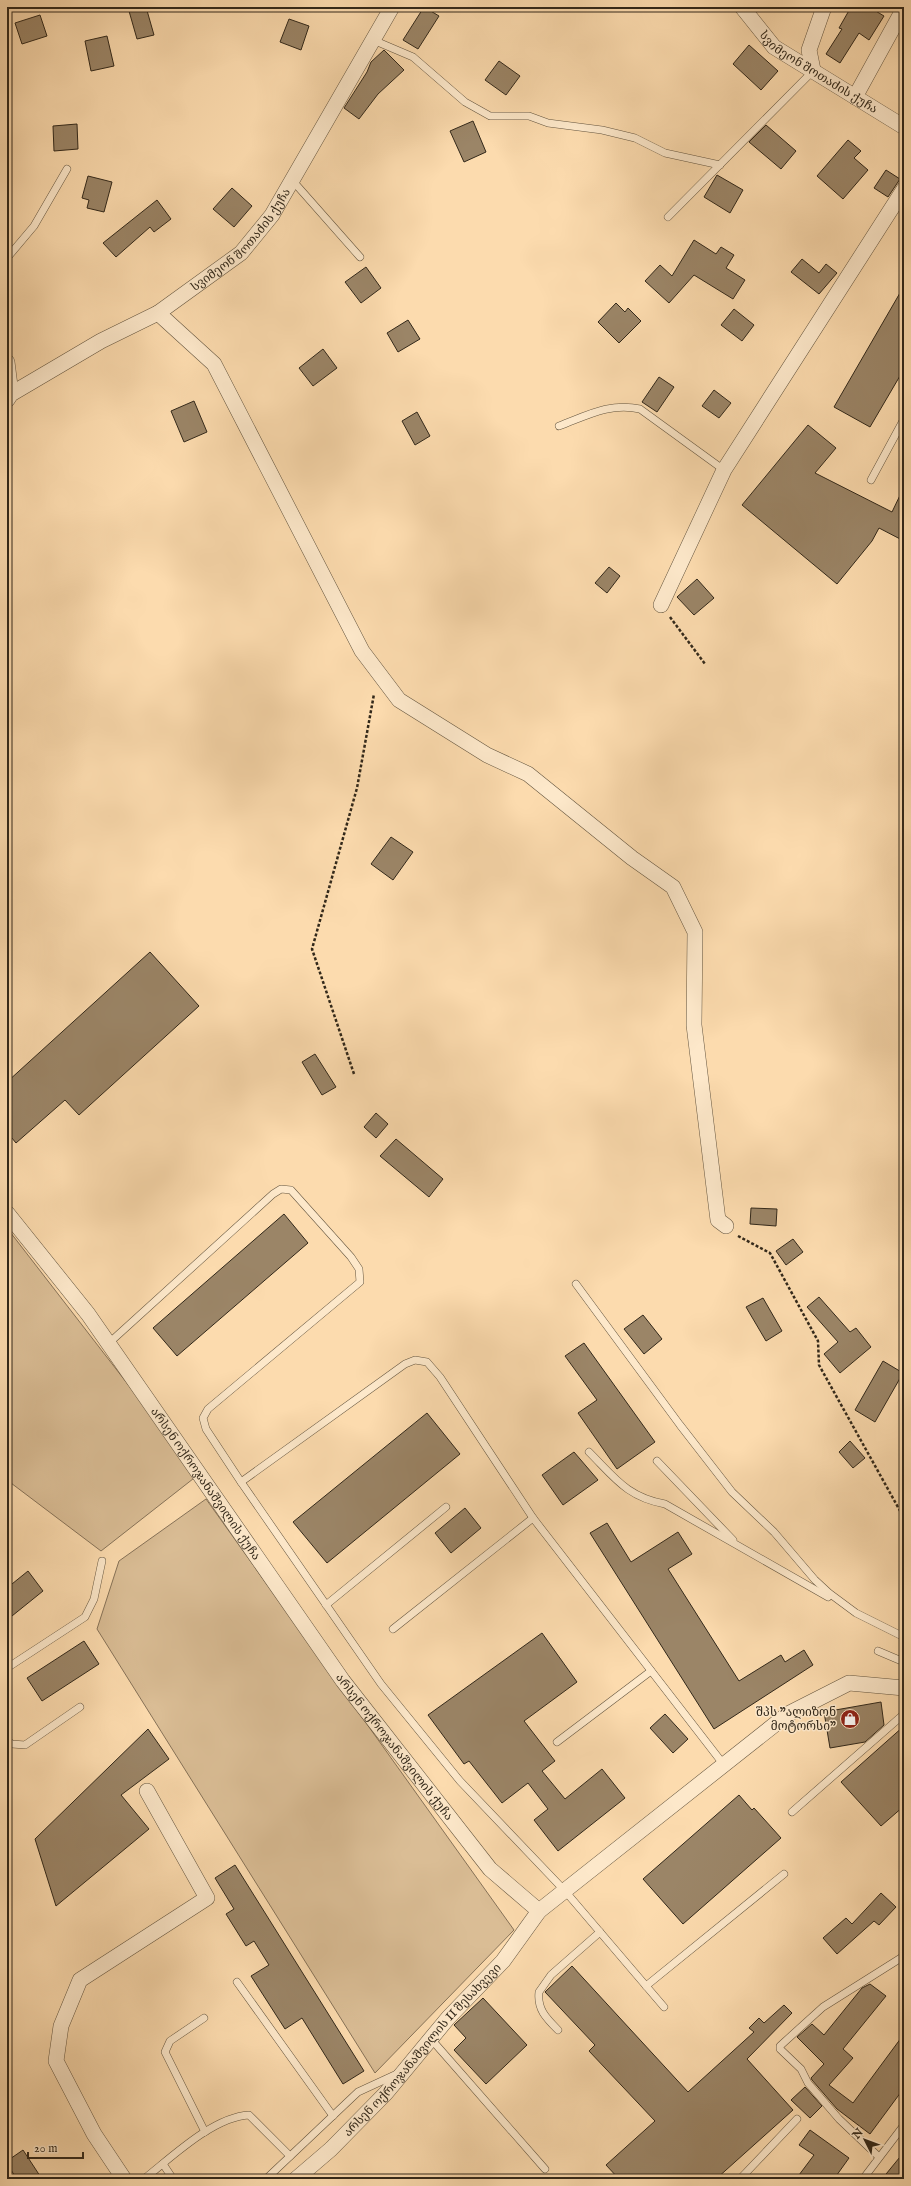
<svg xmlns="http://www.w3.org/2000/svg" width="911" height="2186" font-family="'IM FELL English','Noto Serif Georgian',serif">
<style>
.green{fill:#dabd95;stroke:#867258}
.building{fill:#9b8567;stroke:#32281a}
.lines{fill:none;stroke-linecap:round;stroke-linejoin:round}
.service-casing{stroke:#64553f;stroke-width:8}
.minor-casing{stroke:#64553f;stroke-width:16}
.path{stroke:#32281a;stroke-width:2.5;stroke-dasharray:3 2;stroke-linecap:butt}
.service{stroke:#fde8ca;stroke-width:7}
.minor{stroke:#fde8ca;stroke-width:15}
.labels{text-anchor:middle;stroke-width:3;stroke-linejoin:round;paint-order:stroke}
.street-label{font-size:12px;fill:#32281a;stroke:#fde8ca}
.poi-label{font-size:12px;fill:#32281a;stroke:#fde8ca;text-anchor:end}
</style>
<rect width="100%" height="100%" fill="#fcdbae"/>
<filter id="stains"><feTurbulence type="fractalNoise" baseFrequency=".005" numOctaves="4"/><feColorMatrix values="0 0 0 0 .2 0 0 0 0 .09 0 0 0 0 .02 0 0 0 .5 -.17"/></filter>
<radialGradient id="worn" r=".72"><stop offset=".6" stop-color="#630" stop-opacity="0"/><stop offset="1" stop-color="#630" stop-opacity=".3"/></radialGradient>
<!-- green -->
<g class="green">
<path d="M7,1228L198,1475L101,1551L7,1480Z"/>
<path d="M206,1499L514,1930L375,2073L97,1629L119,1561Z"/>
</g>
<!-- building -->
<g class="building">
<path d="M142,7H146L154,35L137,39L129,11Z"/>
<path d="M424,7L439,16L418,49L403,40Z"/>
<path d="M851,7H869L884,16L869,40L859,33L840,63L826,54L842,29L839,28Z"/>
<path d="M40,15L47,36L22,44L15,23Z"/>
<path d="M289,19L309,26L301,50L280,42Z"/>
<path d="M107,36L114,66L91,71L85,41Z"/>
<path d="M749,45L778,71L761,90L733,64Z"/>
<path d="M384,50L404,70L378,94L359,119L344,108L367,72L371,62Z"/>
<path d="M499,61L520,76L506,95L485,80Z"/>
<path d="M473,121L486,152L464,162L450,131Z"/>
<path d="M77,124L78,149L54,151L53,126Z"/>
<path d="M766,125L796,151L781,169L749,142Z"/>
<path d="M848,140L861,151L854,158L868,170L843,199L817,176Z"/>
<path d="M886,170L900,179L888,197L874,188Z"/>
<path d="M717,175L743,190L730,213L704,197Z"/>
<path d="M88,176L112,182L104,212L87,208L89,200L82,198Z"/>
<path d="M232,188L252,206L234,227L213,209Z"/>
<path d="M157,200L171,219L154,232L150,227L116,257L103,243Z"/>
<path d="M694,240L716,254L721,247L734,255L726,268L745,280L733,299L694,275L669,303L645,281L660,265L672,276Z"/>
<path d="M802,259L819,273L826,264L837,273L819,294L791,272Z"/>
<path d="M366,267L381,288L361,303L345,282Z"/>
<path d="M904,286V369L870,427L834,407Z"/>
<path d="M616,303L625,312L628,308L641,321L619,343L598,322Z"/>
<path d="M734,309L754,325L742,341L721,325Z"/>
<path d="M408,320L420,339L398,352L387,333Z"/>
<path d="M323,349L337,368L313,386L299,368Z"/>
<path d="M659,377L674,387L657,412L642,402Z"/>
<path d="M714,390L731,403L719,418L702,406Z"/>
<path d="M194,401L207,432L184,442L171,411Z"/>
<path d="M417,412L430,436L415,445L402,421Z"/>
<path d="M808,425L836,448L815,473L892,512L904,487V541L879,528L872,541L837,584L742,505Z"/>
<path d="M609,567L620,576L607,593L595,583Z"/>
<path d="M697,579L714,598L694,615L677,597Z"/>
<path d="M391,837L413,852L393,880L371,864Z"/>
<path d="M150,952L199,1006L79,1115L65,1100L16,1143L7,1132V1082Z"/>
<path d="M315,1054L336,1087L322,1095L302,1062Z"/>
<path d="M376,1113L388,1124L376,1138L364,1127Z"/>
<path d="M396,1139L443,1179L429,1197L380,1156Z"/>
<path d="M751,1208L777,1209L776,1226L750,1224Z"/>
<path d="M284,1214L308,1243L177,1356L153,1328Z"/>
<path d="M793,1239L803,1252L786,1265L776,1251Z"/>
<path d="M819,1297L850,1332L856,1328L871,1347L840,1373L824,1354L838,1342L807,1307Z"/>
<path d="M763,1298L782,1331L766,1341L746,1307Z"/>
<path d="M643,1315L662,1339L644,1354L624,1329Z"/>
<path d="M584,1343L655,1442L617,1469L578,1413L597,1400L565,1356Z"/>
<path d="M883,1361L903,1373L875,1422L855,1410Z"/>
<path d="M427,1413L460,1454L327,1563L293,1522Z"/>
<path d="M850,1441L865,1458L853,1468L839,1452Z"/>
<path d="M574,1452L598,1480L563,1505L542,1475Z"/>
<path d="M465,1508L481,1528L451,1553L435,1533Z"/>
<path d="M607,1523L631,1562L678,1532L692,1554L668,1569L739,1681L781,1655L785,1662L804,1650L813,1665L714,1729L590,1533Z"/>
<path d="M28,1571L43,1591L7,1620V1588Z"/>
<path d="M542,1633L577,1682L524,1721L555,1761L542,1771L565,1799L602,1769L625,1798L558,1851L534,1820L548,1809L528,1783L502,1803L469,1761L464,1764L428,1715Z"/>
<path d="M84,1641L99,1664L42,1701L27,1678Z"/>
<path d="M881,1702L884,1725L865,1742L830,1748L824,1712Z"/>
<path d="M665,1714L688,1739L673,1753L650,1728Z"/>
<path d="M904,1726V1806L881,1826L841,1782Z"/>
<path d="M148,1729L169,1759L121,1795L149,1829L56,1906L35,1839Z"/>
<path d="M739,1795L752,1810L754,1808L781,1838L683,1924L643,1879Z"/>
<path d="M235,1865L364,2071L343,2084L302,2018L285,2029L251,1976L269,1965L254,1941L246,1946L226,1914L234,1909L215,1878Z"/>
<path d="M881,1893L896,1907L879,1925L874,1921L837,1954L823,1938L846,1918L852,1924Z"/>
<path d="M572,1966L688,2092L754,2032L749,2028L759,2018L764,2023L784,2005L792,2013L747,2059L793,2110L716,2179H619L606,2165L655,2121L589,2051L595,2045L545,1992Z"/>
<path d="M870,1984L886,1996L843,2049L853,2058L829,2085L853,2103L904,2034V2088L870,2134L837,2109L812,2080L811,2078L824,2064L797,2037L812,2024L824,2035L862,1988Z"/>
<path d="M483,1998L527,2045L486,2084L454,2050L466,2038L454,2025Z"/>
<path d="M805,2087L822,2106L810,2118L791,2100Z"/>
<path d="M810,2130L849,2158L834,2179H796L814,2155L799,2145Z"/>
<path d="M23,2150L42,2179H17L7,2164V2161Z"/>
<path d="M904,2152V2179H882Z"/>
</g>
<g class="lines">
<!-- service casing -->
<g class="service-casing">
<g id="service">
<path d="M373,40L413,57L465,102L490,116H529L548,123L602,130L635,138L665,153L720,165"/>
<path d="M292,180L360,257"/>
<path d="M668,217L813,71"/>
<path d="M7,258L34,226L67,169"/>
<path d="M559,426C586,416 610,402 640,409L724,470"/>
<path d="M871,480L904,419"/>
<path d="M576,1284L680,1425L732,1492L774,1532L815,1580L829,1593L856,1613L904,1637"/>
<path d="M109,1343L273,1194L281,1189L291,1190L351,1257L359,1269L360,1282L208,1409L203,1418L206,1429L241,1482L405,1364L415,1360L427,1362L440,1377L533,1518"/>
<path d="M589,1452C615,1478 627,1497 665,1504L828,1597"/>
<path d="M657,1461L733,1540"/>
<path d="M241,1482L381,1684L460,1781L565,1891L664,2007"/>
<path d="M326,1605L446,1507"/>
<path d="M393,1629L533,1518L724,1765"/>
<path d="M878,1651L904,1662"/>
<path d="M7,1668L85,1617L94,1599L102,1561"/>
<path d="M7,1741L12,1744L25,1745L80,1707"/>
<path d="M557,1742L651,1671"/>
<path d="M792,1812L904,1714"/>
<path d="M237,1982L333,2116"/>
<path d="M646,1986L784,1874"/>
<path d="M204,2018L170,2041L165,2052L205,2132"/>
<path d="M558,2030C546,2018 537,2009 539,1992L551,1975L600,1932"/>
<path d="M431,2039L545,2169"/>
<path d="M879,2157L839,2119L808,2083L801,2069L780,2049V2046L823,2007L904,1956"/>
<path d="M163,2164L173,2179"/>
<path d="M144,2179C172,2157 213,2117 249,2115L290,2156"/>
<path d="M266,2179L358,2092L397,2074"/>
<path d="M740,2179L797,2119"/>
<path d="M865,2179L866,2175L904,2125"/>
</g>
</g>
<!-- minor casing -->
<g class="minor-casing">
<g id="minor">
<path id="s1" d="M742,7L774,47L904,127"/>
<path d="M813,70L809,50L824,7"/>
<path d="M855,97L904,8"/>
<path d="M158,313L214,364L362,651L399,700L487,755L528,774L632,858L673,887L695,932L694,1025L718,1220L726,1226"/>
<path d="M7,362L11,394"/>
<path id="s2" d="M7,400L11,394L101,341L158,313L241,253L272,215L392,7"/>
<path d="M661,605L724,470L904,189"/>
<path id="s3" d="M7,1213L88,1314L343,1681L490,1869L539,1911L788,1714L849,1683L904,1688"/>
<path d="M124,2179L94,2134L56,2061L61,2026L80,1980L207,1898L147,1791"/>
<path id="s4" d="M296,2179L331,2149L386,2093L448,2018L503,1961L539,1911"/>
</g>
</g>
<!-- path -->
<g class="path">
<path d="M670,617L705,664"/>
<path d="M354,1074L312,949L357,788L374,694"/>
<path d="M738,1236L770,1253L818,1341L819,1365L904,1518"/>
</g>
<!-- service -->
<use href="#service" class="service"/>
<!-- minor -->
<use href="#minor" class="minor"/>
</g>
<!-- icons -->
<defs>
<g id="shop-disc" transform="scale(1)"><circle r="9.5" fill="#8f2418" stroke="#fde8ca"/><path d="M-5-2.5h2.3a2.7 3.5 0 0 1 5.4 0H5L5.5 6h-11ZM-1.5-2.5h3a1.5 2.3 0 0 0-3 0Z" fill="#fff"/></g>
</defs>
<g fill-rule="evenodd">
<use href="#shop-disc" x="850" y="1719"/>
</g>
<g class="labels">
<!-- street labels -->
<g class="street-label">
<text dy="4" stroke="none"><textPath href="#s1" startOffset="102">სვიმეონ შოთაძის ქუჩა</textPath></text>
<text dy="4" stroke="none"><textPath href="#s2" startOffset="287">სვიმეონ შოთაძის ქუჩა</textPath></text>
<text dy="4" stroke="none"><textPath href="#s3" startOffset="336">არსენ ოქროჯანაშვილის ქუჩა</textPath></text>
<text dy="4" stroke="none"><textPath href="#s3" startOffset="660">არსენ ოქროჯანაშვილის ქუჩა</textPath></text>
<text dy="4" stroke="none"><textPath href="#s4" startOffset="181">არსენ ოქროჯანაშვილის II შესახვევი</textPath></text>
</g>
<!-- poi labels -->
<g class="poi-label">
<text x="836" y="1716">შპს "ალიზონ<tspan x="836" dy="14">მოტორსი"</tspan></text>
</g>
</g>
<!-- margin -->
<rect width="911" height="2186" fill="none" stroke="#fcdbae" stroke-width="24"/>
<rect x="8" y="8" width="895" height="2170" fill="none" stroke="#32281a" stroke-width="2"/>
<rect x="12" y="12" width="887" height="2162" fill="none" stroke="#32281a"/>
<!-- north arrow -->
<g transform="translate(865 2140) rotate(312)" stroke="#fde8ca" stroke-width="3" paint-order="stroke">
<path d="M0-3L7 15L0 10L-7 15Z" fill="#32281a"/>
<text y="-6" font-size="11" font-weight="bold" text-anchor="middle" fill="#32281a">N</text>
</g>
<!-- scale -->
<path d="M28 2152v6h55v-6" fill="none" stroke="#32281a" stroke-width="2"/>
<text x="34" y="2152" font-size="12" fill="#32281a" stroke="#fde8ca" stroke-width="3" paint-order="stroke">20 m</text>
<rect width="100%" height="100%" filter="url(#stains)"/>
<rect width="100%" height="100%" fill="url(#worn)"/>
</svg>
